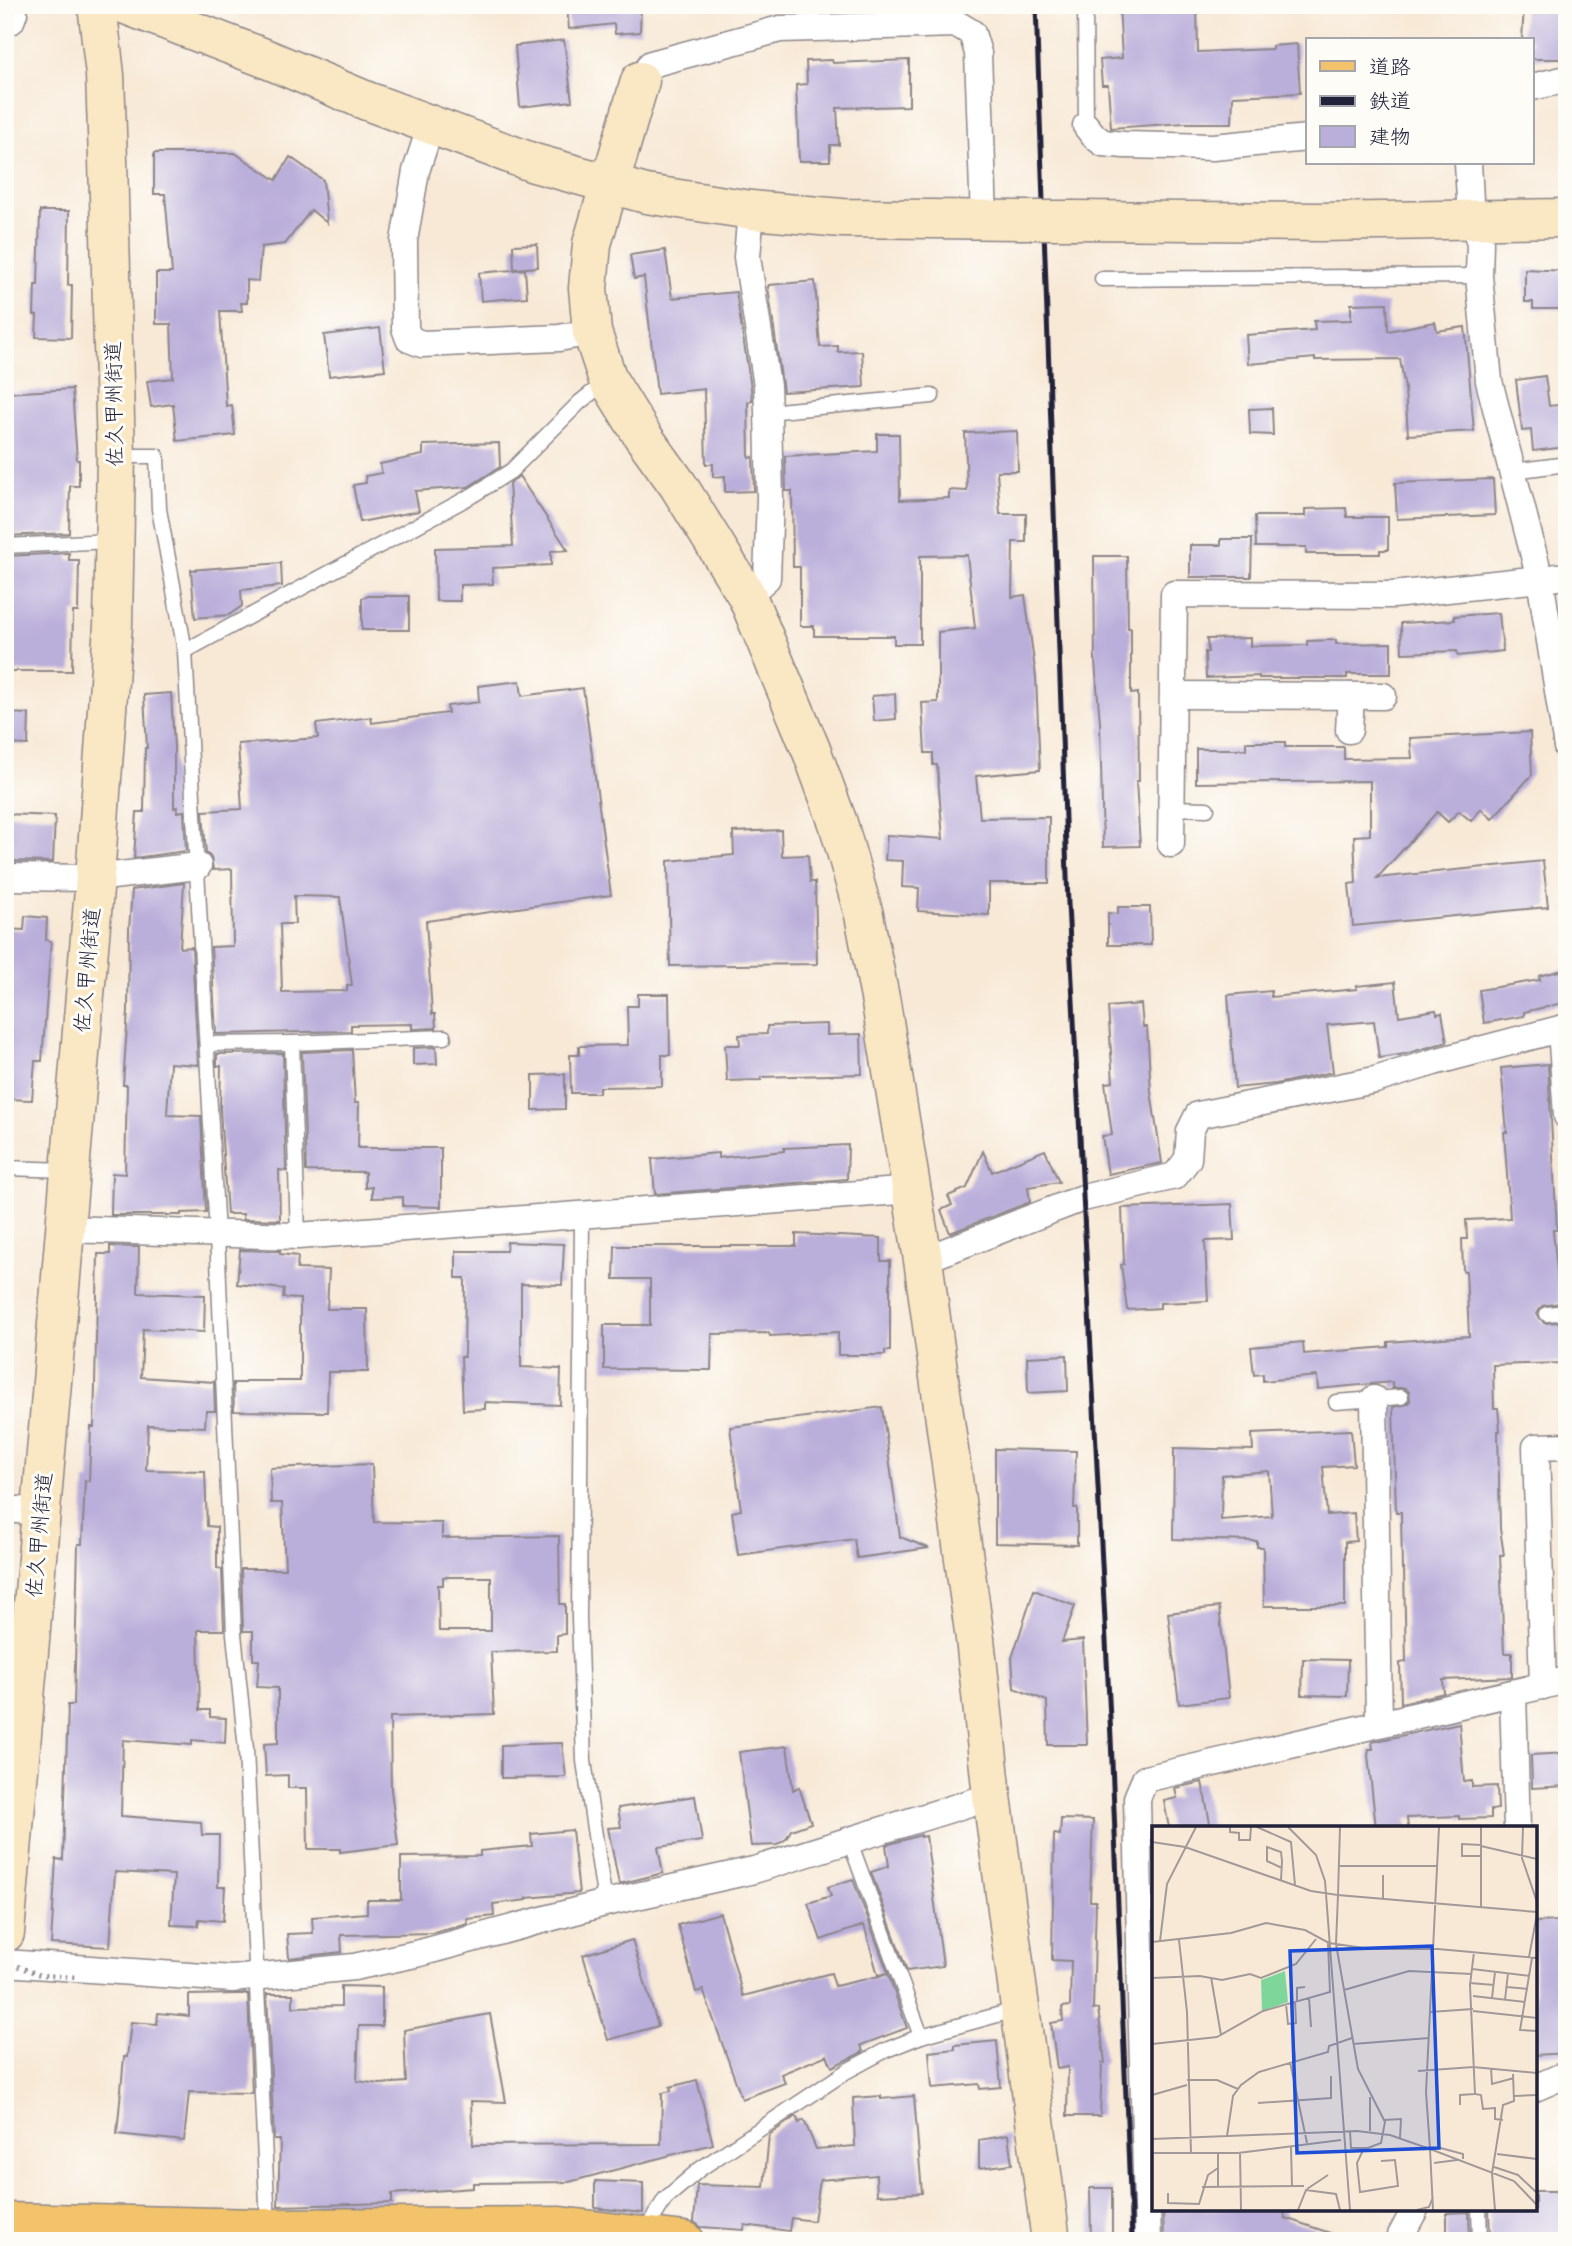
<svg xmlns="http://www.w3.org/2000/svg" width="1572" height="2246" font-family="'Architects Daughter','Klee One',sans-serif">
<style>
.building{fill:#baaeda;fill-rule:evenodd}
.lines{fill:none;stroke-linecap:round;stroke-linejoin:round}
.lane-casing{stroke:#8d8689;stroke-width:17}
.street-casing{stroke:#8d8689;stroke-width:29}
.secondary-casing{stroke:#8d8689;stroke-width:41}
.primary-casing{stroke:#8d8689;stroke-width:41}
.lane{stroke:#fff;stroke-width:14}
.street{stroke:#fff;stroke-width:26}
.secondary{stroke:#fae7c3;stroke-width:38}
.primary{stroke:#f2c36a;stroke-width:38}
.rail{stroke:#22223b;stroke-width:5}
.secondary-bridge-casing{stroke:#8d8689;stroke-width:41;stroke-linecap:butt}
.path-bridge{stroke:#8d8689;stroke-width:4.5;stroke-dasharray:2 5;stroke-linecap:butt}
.secondary-bridge{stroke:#fae7c3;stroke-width:38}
.labels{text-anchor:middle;stroke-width:6;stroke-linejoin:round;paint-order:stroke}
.street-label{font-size:21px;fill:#22223b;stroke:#fdfcf7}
.inset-road{fill:none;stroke:#a29999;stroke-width:2}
.view{fill:#1d4ed8;fill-opacity:0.15;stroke:#1d4ed8;stroke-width:3.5}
.inset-edge{fill:none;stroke:#22223b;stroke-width:3.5}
</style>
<rect width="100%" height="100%" fill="#fdfcf7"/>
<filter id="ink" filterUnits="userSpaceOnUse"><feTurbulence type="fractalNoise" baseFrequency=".0143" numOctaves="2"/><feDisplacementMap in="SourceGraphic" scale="14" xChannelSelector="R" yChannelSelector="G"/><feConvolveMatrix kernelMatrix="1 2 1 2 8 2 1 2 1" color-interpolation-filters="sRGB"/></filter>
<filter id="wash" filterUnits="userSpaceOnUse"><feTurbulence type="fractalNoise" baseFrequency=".00686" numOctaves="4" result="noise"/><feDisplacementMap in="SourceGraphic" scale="28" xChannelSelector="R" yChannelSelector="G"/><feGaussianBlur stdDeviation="1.57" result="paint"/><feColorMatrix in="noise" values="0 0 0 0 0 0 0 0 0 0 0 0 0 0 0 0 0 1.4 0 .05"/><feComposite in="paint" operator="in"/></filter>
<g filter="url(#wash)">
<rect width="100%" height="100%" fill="#f8e9d7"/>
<g id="blocks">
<!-- building -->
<g class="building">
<path d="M567,5H641L640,32L615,34L614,24L569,29Z"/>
<path d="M1119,5H1197L1198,52L1272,49V46L1297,44L1300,93L1233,96L1232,123H1185L1111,128L1108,85H1102L1100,60L1122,58Z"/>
<path d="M1524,5H1567V59H1532V40H1522Z"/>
<path d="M564,40L572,101L520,107L515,46Z"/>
<path d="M832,60L833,63L909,60V106L837,108L839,145H830V161H799L796,85L807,84L806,61Z"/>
<path d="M154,153H235L276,180L290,157L323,180L327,223L311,210L285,244L261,247L258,281L247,280V303H241L242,311H220L226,406L232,405L235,435L177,441L173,404L151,407L147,381L173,378L171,324H156V273H172L165,194H154Z"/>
<path d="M40,211H69L68,285H72L71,338L36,337L37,315H34L35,285H38Z"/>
<path d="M537,244L538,267L514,269L513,245Z"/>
<path d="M665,250L672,298L736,292L751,388L752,401L748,402L749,458L753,457L754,491L725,492V476L713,477V464H706L704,389L657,394L644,277L634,279L630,255Z"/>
<path d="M525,269L527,297L481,301L479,273Z"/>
<path d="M1525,269L1567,271V309H1533V302H1525Z"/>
<path d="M815,281L820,347L838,346V352L862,351L864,387L783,392L768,287L769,285Z"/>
<path d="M1387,303L1388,331L1435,322L1437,331L1465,327L1474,431L1408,435L1405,389L1400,359L1315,360V358L1248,364L1246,335L1315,330L1314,321L1351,320V304Z"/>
<path d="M380,328L385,370L329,376L324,335Z"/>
<path d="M1545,376L1549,406L1567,404V447L1533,451L1531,430L1522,431L1516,380Z"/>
<path d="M72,389L77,460H79V486H70L69,533L5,536V393Z"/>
<path d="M1272,408L1273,435L1250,434L1249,409Z"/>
<path d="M1017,431L1018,471H997L1000,514H1026V542H1013L1012,597L1025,595L1036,677L1040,770L976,776L980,818L1049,817V883H989V915L918,911L919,888L902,887L903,861L885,860L887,835L943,839L937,765H933V753H925L922,703L938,702V632L975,628L967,555L920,556V644H894V636H814V626H800V567H793L792,491H786L785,456L877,451V434H899L900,500L949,498V490L967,491L965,433Z"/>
<path d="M499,443L500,467L468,487L415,491L419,511L360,522L353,485L366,483L365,476L382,473L380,464L423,455V445Z"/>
<path d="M519,476L568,550L551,551V565L492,568L493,584L460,585V601H436L435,548L513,546L509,484Z"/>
<path d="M1493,479L1495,515L1397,519L1395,483Z"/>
<path d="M1346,508L1347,517H1388V550H1380V554H1306V547H1256L1255,516H1305V509Z"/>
<path d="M1221,539H1252L1251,577H1190V545H1221Z"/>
<path d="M69,553V560H79L78,612H73L72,671H5V556Z"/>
<path d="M1094,556H1127L1128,628H1131V694L1138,693L1139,781H1136L1140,846L1103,847L1100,723L1095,662Z"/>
<path d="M281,563L282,586L241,590L242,606L229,615L195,618L191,570Z"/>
<path d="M368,596H409V630H362V598Z"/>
<path d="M1499,613L1503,651L1458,656L1457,651L1402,653L1401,623L1455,620L1454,616Z"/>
<path d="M1250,638V646L1307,645V641L1336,640V644L1391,643V674H1347V678H1259V676L1206,678L1205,652H1208L1207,639Z"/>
<path d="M520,681L522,696L583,688L611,895L426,921L432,1014H435L436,1028L412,1029V1024L351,1025V1031L216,1034L211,947L233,946L232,869L213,870L211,857L206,853L203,811L242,809L238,744L318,738L316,724L371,717L372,723L448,713L447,706L479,702L478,686ZM294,896L340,897L352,985H347V991L282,992L280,924H295Z"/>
<path d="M171,693L174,747V808L177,807V812L184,811L186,851L134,858L137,812H144L145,748H147L144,695Z"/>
<path d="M895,694L896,719L874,721L872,696Z"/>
<path d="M5,713L29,714L28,745L5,744Z"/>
<path d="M1530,732L1532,775L1492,819L1481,809L1471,821L1459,811L1448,822L1437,812L1377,878L1543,861L1548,907L1353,926L1349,884L1356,883L1354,836L1370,835V781L1196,783V749H1246V742H1285V747H1344V759L1412,758L1410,738Z"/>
<path d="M5,814L55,816L53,862L5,861Z"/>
<path d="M781,830L782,856L808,855L810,882H815L817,964L670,966L668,861L734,855L733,832Z"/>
<path d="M184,883L180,948L192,947L198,1065L170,1063L167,1115L201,1116L206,1212L181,1213V1215H111L112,1173L125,1174L127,1085H123L128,1011L129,929L132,890Z"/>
<path d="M1118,907H1150L1151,945H1108V913L1118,914Z"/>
<path d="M25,916L47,918L46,940L51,941L42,1061H35L32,1100L6,1099L8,1060L5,1059V929L24,930Z"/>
<path d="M1567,969V1002L1524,1012V1016L1484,1023L1479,990L1540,980L1539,976Z"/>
<path d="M1395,982L1399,1016L1436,1010L1437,1014L1442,1013L1447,1042L1405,1054L1379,1058L1374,1021L1327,1025L1333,1072L1276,1084L1235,1088L1228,995L1271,991V997L1357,989L1356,986Z"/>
<path d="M638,994H669L670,1055H662V1086L599,1087V1093H571L570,1055H579V1046L628,1045L627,1006H638Z"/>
<path d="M1141,1004L1143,1027H1147L1151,1092L1162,1163L1108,1174L1102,1136L1112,1135L1105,1083L1113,1082L1108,1007Z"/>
<path d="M827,1024V1035L861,1034L862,1074L761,1077V1080L727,1081L725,1045H740L739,1035L767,1034V1026Z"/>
<path d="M436,1047L437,1064L413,1065V1048Z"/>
<path d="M352,1050L355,1103H359L358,1148H441V1207L403,1206V1197L372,1198V1187L365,1188V1172L306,1171L302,1052Z"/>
<path d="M283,1053L286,1171L279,1170L280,1220L243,1219V1214H227L220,1110L221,1066H217V1054Z"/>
<path d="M1548,1064L1557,1230H1553L1560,1303L1542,1306L1537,1314L1544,1323L1561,1322L1562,1326H1564L1565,1363L1493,1365L1494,1408H1498L1500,1431H1498L1500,1529L1504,1555H1500L1504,1653H1512V1677L1443,1680L1444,1693L1401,1703L1400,1663L1406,1662L1404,1569H1402L1401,1512H1396L1393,1407L1407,1404L1410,1401L1409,1392L1405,1388H1392V1382L1318,1389L1317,1376L1263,1381V1374L1254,1375L1251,1347L1303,1342L1304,1354L1388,1347V1342L1469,1336L1466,1271H1463L1462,1239H1467L1466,1220L1510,1218L1504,1132H1507L1501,1068Z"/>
<path d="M565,1074V1109L533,1110V1075Z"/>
<path d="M848,1145L847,1179L655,1194L652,1159L718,1153V1158L784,1151V1148Z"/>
<path d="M1045,1150L1059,1182L1028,1187L1030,1202L950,1233L941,1210L952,1205L948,1196L967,1188L983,1151L992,1172Z"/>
<path d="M1232,1204L1234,1240L1205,1241L1208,1301L1160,1303V1308L1127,1310L1121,1265L1124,1264L1122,1208Z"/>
<path d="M796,1234L881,1238V1261H890V1351H885V1355H838V1332L770,1336L769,1333L712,1334L711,1370L604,1369V1325H650V1279H614L615,1246H796Z"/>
<path d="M507,1242L564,1244L562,1285L521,1284V1367L561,1369L560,1405L485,1402V1409L463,1410L461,1357H464L465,1278H456V1251H506Z"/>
<path d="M110,1246L139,1247L138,1293L205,1295L204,1332L143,1329L141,1377L214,1382L215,1411H206L205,1427L148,1425L146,1470L205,1471L207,1526L217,1527V1568L222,1569L224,1630H198L200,1710H210V1717L226,1718L225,1743L192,1740V1745L123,1740L121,1816L201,1822L202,1835H219L218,1887H225L223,1921L199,1919L198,1926L171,1925L174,1875L115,1872L110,1947L51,1944L56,1859L63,1860L68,1705H74L78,1544H82L85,1481H89L91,1427H94L98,1254H110Z"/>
<path d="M240,1250L280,1251V1254L298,1256L297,1269L329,1270L327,1309H367L368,1372H328L327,1412L234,1411L233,1383H245V1381H300V1299L283,1298L284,1289L237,1284Z"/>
<path d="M1067,1355L1068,1391L1028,1393L1027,1357Z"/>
<path d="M882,1407L900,1537L929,1548L857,1558L854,1539L738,1555L732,1512L741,1510L730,1427Z"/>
<path d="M1351,1430L1354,1465L1323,1467L1327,1515L1354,1513L1356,1541L1345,1542V1606H1264L1263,1547H1257V1541L1173,1539L1174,1448L1253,1450L1252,1434ZM1269,1471L1272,1516L1221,1520L1222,1475Z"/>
<path d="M995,1449L1076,1451L1074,1508H1077V1545L995,1543Z"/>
<path d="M372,1464L374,1522L442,1523V1538L559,1536L560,1604H565V1634L557,1635V1651L491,1652L494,1714L390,1717L391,1790L398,1845L340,1852V1849H308L307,1788H288V1775L266,1776L264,1744L278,1743V1688L257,1687L259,1660H253V1631H243L241,1569H285L282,1503H271L270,1468ZM443,1577H491V1631H439L438,1585H443Z"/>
<path d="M1034,1590L1075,1606L1062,1642L1083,1640L1087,1745H1048L1047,1701L1014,1688L1012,1658Z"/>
<path d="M1219,1607L1229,1698L1179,1704L1168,1613Z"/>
<path d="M1303,1659L1348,1660L1347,1696L1302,1695Z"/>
<path d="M1459,1723L1464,1782L1472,1781V1787L1497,1786L1498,1809L1491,1810V1818L1459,1819V1816L1407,1818L1408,1828H1376L1368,1755L1369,1749H1373L1372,1742Z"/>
<path d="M562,1743L566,1777L501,1778V1745Z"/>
<path d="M787,1746L793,1790L799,1787L811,1823L791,1830L786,1839L777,1845L751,1846L739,1752Z"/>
<path d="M1567,1753V1786L1532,1788L1531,1755Z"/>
<path d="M1202,1782L1211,1828H1169L1164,1801L1177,1798L1175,1788Z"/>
<path d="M695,1796L702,1841L658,1847L663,1873L619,1884L608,1828L621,1827L618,1808Z"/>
<path d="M1061,1819L1093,1820L1090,1901H1096L1093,2010L1098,2009L1105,2063H1102L1100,2116H1067L1068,2067L1057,2069L1051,2023L1063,2021L1062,2007L1070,2006L1071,1961L1052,1960L1054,1834L1060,1835Z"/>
<path d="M572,1830L579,1893L527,1898V1900L493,1904L494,1916L467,1919L468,1924L433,1933L341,1935L342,1952L289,1958L287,1934L313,1933L312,1917L367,1913V1900H401V1857L480,1856V1851L532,1846L531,1834Z"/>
<path d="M921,1835V1837L926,1836L943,1966L907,1971L871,1872L889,1866L886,1845Z"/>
<path d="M853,1879L888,1973L878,1975L864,1925L821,1940L808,1903L831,1896L828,1887Z"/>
<path d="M720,1913L743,1996L831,1973L835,1986L888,1974L907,2028L861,2045L863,2052L832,2067L827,2055L781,2074L785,2083L742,2099L703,1990L696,1992L678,1925Z"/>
<path d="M1560,1921L1567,2053L1535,2055V1922Z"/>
<path d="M632,1940L658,2026L608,2040L583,1955Z"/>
<path d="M341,1986L382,1987V2026H359L357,2081L380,2084L406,2082L404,2030L490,2014L506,2102L471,2101L473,2145L661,2144L662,2093L671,2091L670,2087L697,2080L713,2144L569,2182L473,2183V2188L392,2194V2203L278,2206L280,2140H274L267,1994H293V2007L341,2006Z"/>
<path d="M238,1994H248L252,2093L189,2092L184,2141L117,2134L124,2057H127L131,2022L157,2024L158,2013L189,2016V1995Z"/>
<path d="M997,2041L1001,2087L980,2089L979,2084L932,2088L929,2052L955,2049V2045Z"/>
<path d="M881,2096V2099L914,2096L922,2193L877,2195L876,2175L820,2180L814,2221L791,2218L789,2231L745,2225L744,2230L701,2227L694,2222L697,2185L764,2187L769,2135L796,2116L799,2123L804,2120L816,2149L855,2146L853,2098Z"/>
<path d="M1008,2135L1012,2164L979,2168V2140Z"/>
<path d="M595,2181L643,2183V2213L595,2208Z"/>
<path d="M1090,2188H1112V2241H1091Z"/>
<path d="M1535,2191H1567V2241H1490L1489,2209H1535Z"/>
<path d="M1163,2209H1284L1285,2218L1339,2236L1338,2241H1273V2237L1164,2241Z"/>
<path d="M1469,2212L1470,2241H1447V2213Z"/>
</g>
</g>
</g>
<g filter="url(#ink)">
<use href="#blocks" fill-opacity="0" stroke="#8d8689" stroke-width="2"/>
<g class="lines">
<!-- lane casing -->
<g class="lane-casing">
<g id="lane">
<path d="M1085,5L1086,126"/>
<path d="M1102,279L1479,276"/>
<path d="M768,412L932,396"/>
<path d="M118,456H157L159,509L185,651L217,1235L234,1634L246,1749L268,2225"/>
<path d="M1513,471L1567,464"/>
<path d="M5,546L111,541"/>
<path d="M185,651L473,495L511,471L580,402L608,380"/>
<path d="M1173,808L1207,809"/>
<path d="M207,1044L292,1043"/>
<path d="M5,1168L68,1170"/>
<path d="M582,1215L579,1618L584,1761L605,1903"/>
<path d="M298,1236L292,1043L444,1037"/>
<path d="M1547,1314L1567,1312"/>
<path d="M1336,1402L1401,1397"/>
<path d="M850,1842L921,2036"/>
<path d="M1479,2209L1480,2241"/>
<path d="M651,2234L654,2217L665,2199L700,2169L847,2071L886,2050L921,2036L1019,2009"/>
</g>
</g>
<!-- street casing -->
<g class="street-casing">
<g id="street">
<path d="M5,23L11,21L14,13"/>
<path d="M640,81L651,64L780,29L957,24L972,33L978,53L984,219"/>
<path d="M1532,87L1567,79"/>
<path d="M431,125L416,171L404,241L405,328L409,339L422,344L559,338L592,332"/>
<path d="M1086,126L1094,136L1103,143L1124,145L1213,147L1308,138"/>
<path d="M1468,163L1471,219L1480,242L1479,276L1489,381L1540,579L1567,747"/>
<path d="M747,596L767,578L770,499L768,412L767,386L747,257L751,210"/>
<path d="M1174,695L1383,696"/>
<path d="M1349,730L1351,696"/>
<path d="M1171,844L1174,594L1393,595L1567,576"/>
<path d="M5,877L95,878L198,866"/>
<path d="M1561,1029L1567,1116"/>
<path d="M64,1229L298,1236L913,1190"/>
<path d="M923,1260L1083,1198L1175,1176L1188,1159L1190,1131L1198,1115L1375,1080L1434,1062L1567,1027"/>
<path d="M1374,1399L1379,1723"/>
<path d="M5,1509L41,1512"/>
<path d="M1543,1686L1536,1447L1567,1446"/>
<path d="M1513,1694L1517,1828"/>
<path d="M5,1963L232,1979L354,1967L420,1953L605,1903L754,1870L992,1796"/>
<path d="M1535,2088L1567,2074"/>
<path d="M1148,2241L1141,1996L1137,1798L1145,1779L1567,1680"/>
<path d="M1398,2241L1415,2209"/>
</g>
</g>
<!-- secondary casing -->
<g class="secondary-casing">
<g id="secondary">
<path d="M126,5L262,57L367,101L534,163L646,194L751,210L842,218L1020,220"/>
<path d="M640,81L592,244L588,288L592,332L608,380L642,435L678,485L747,596L812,752L838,823L864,915L881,1003L923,1260L975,1639L992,1796L1051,2241"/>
<path d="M1074,220L1321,222L1567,218"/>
<path d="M5,1933L95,878L113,625L116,456L108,160L105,75L97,5"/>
</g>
</g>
<!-- primary casing -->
<g class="primary-casing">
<path id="primary" d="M5,2222L261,2228L560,2226L685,2241"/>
</g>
<!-- lane -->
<use href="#lane" class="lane"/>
<!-- street -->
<use href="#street" class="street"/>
<!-- secondary -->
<use href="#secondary" class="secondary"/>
<!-- primary -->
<use href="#primary" class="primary"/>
<!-- rail -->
<path class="rail" d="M1036,5L1068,904L1111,1738L1132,2241"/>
<!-- secondary-bridge casing -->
<g class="secondary-bridge-casing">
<path id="secondary-bridge" d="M1020,220H1074"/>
</g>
<!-- path-bridge -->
<path class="path-bridge" d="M5,1961L40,1975L79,1977"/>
<!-- secondary-bridge -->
<use href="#secondary-bridge" class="secondary-bridge"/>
</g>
</g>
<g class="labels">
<!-- street labels -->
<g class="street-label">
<text transform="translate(114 404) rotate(-91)" y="7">佐久甲州街道</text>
<text transform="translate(87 970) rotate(-85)" y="7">佐久甲州街道</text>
<text transform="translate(39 1535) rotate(-85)" y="7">佐久甲州街道</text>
</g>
</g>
<!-- overview -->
<g transform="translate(1152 1826)">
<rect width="385" height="385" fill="#f8e9d7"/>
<path d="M133,145L136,176L110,185L109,154Z" fill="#7ed69b"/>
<path class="inset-road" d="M78,1V6L87,7V14H98L99,1M105,1L139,16L143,59M136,1L164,29L173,55L198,384M188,1L186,69L385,86M329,1V81M371,1L370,32L385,76M0,16L33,21L159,65L186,69L184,118M329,19L310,18V30H329M329,20L385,33M187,40H286M231,49V72M129,54L130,35L129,26L115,21V35L130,42M27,114L35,186L39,327M8,115L15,58L44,1M0,116L79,107L114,97L153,104L177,117L219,123H286L385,132M184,118L206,243L233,296L229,317L216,322H199L198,305M322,126L318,159L323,268L329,269L331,283L343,282V293L351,294M377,131L385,88M380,132L368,204L385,205M320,143L378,150M59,151L69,209M0,152L48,150L70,154L98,148L109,152L144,138L164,113M318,157L342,159M355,161L376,163M192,164L257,145L320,148M321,170L373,176M157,172L159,201M340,172L343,146M353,174L356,147M145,175V162L153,161M134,178L136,198L144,197L143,175M321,185L385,192M278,186L321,183M141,209L143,235M0,218L65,211L111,185L178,166L176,117M201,218L277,212M138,236L155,317M339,242L340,258L362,252M266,245L321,241L385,247M35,254H65L86,263M0,269L35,259M362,270L385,269M218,271V305M106,277L179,272V250M308,279V269L323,268M232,294L249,293L248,312M75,310L81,270L89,259L107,246L176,226L177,220L200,212M0,313L205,305L238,309L278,323L281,384M139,321L140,360M285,321L311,328V333M212,322L205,337L208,366L246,360L243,334L229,335M278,323L274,266L287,1M278,323L362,355L385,379M88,326L89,384M0,327H86L189,314M66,328V361M345,328L385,333M282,337L305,334M342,341L366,349L385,367M50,361L152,360M155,363L176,349M16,367V377L47,378L56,349L66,342M146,384L154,364L184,368L188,384M265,384L277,381L281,371M343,384L340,347L351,279L362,275L361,248"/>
<path class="view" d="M280,120L287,322L145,327L138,125Z"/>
<rect width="385" height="385" class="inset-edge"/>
</g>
<!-- margin -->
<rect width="1572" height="2246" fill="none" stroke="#fdfcf7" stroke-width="28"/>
<!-- legend -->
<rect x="1306" y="38" width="228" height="126" fill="#fdfcf7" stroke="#a5a5ac" stroke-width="2"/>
<rect x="1320" y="61" width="35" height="10" fill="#f2c36a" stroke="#a5a5ac" stroke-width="2"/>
<text x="1369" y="74" font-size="21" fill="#22223b">道路</text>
<rect x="1320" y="96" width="35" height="10" fill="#22223b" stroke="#a5a5ac" stroke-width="2"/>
<text x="1369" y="108" font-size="21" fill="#22223b">鉄道</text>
<rect x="1320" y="126" width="35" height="21" fill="#baaeda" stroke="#a5a5ac" stroke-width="2"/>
<text x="1369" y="144" font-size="21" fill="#22223b">建物</text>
</svg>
